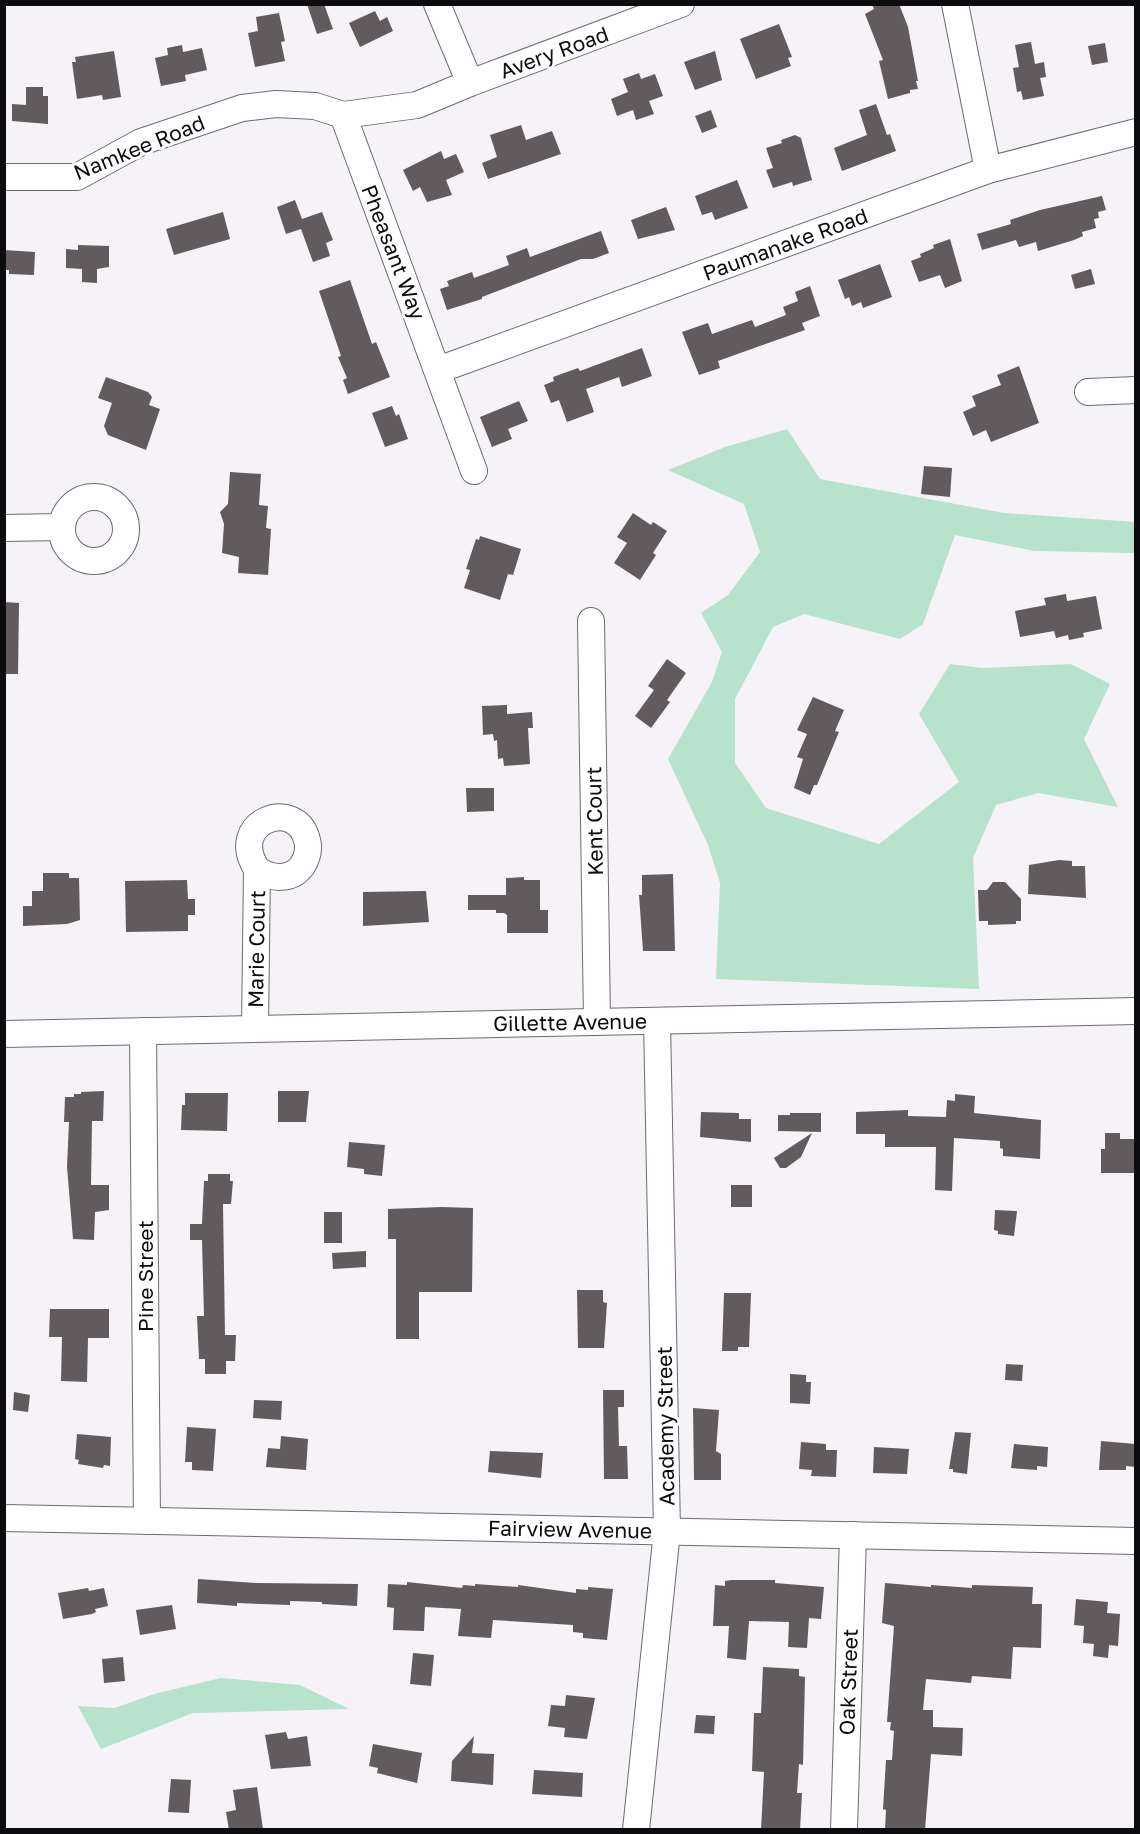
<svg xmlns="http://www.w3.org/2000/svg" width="1140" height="1834" viewBox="0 0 1140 1834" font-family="'Golos Text',sans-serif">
	<rect width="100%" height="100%" fill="#f5f2f8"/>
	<g fill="#b7e3cc">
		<path d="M787 429 820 479 1004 513 1135 522V553L1034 551 955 535 923 624 900 639 804 614 773 627 735 699V763L766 808 879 844 959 782 919 714 950 664 982 668 1071 664 1110 684 1084 739 1118 807 1038 793 996 805 973 858 979 989 716 979 720 883 708 845 668 759 712 682 722 652 701 613 728 595 760 552 744 504 668 470 725 447Z"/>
		<path d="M221 1678 300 1685 349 1709 193 1713 101 1749 78 1706 115 1708 154 1694Z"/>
	</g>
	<g fill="#615b5d">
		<path d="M307 4H324L333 29 317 34Z"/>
		<path d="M872 4H899L908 27 918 81H916L918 89 910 90V93L888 99 879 61 883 60 865 14 874 9Z"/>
		<path d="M375 11 380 21 387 17 393 31 360 47 349 23Z"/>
		<path d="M279 13 285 41 281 42 285 61 255 67 248 33 258 31 256 17Z"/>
		<path d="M779 24 792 57 788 58 791 66 756 79 740 39Z"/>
		<path d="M1031 42 1035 64 1044 62 1046 77 1040 78 1044 96 1023 100 1021 91 1017 92 1013 68 1019 67 1015 45Z"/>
		<path d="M1105 43 1108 62 1092 65 1088 46Z"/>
		<path d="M182 45 183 52 202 48 207 70 185 75 186 81 161 86 155 58 168 55 167 48Z"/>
		<path d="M114 51 121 97 103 100 102 95 77 99 72 62H76L75 57Z"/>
		<path d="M715 51 722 80 695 90 684 62Z"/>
		<path d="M639 73 641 79 655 74 663 96 649 101 654 114 636 120 633 110 617 116 611 99 628 92 623 79Z"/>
		<path d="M26 87H43V96H48V124L12 121V104L26 105Z"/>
		<path d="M876 104 887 135 890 134 896 151 842 171 834 148 867 135 859 110Z"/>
		<path d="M711 110 717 127 702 133 695 116Z"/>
		<path d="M521 125 526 140 552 131 561 154 488 179 482 163 497 157 490 135Z"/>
		<path d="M795 135 801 138 812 180 793 186 792 182 773 188 766 170 773 168 766 148 782 143 781 140Z"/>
		<path d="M441 151 444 159 456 154 464 172 446 180 452 195 427 202 420 187 413 191 403 170Z"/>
		<path d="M737 180 748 208 715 220 712 212 702 215 695 196Z"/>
		<path d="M1102 196 1106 210 1098 212 1099 218 1094 219 1096 228 1082 232 1083 236 1074 240 1038 251 1036 242 1019 247 1016 240 982 250 977 234 1011 224 1010 220 1040 210Z"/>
		<path d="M295 200 302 219 322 212 333 240 326 243 330 256 313 262 301 229 286 234 277 207Z"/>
		<path d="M666 207 675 230 638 239 631 220Z"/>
		<path d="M223 212 230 239 174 255 166 229Z"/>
		<path d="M601 231 609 253 593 259H581L482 297V299L447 310 440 289 449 286 447 281 472 272 474 278 509 265 506 256 527 248 530 257Z"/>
		<path d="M950 239 962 281 945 288 940 275 919 282 911 261 921 257 920 254 934 248 933 245Z"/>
		<path d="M78 245 109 246V267L97 269V283L82 282V269L66 268V249L78 250Z"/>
		<path d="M4 250 35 252 34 275 9 274V270H4Z"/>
		<path d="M880 264 892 297 863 308 861 302 852 306 849 297 845 299 838 280Z"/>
		<path d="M1091 269 1095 284 1075 289 1071 275Z"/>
		<path d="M350 280 372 344 376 342 390 377 348 394 343 380 347 378 338 357 341 356 319 291Z"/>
		<path d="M810 286 820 316 802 323 805 330 718 361 720 368 699 375 682 332 708 323 712 334 752 320 755 327 786 315 783 307 798 301 795 292Z"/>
		<path d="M642 348 652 376 622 387 619 377 586 389 594 412 567 422 559 400 551 403 544 385 554 381 553 377 578 368 580 371Z"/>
		<path d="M1019 366 1039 423 991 442 986 430 973 436 963 412 976 406 972 396 1001 385 997 375Z"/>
		<path d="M106 377 148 392 152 397 149 405 160 409 146 450 108 435 104 426 112 403 98 398Z"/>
		<path d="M519 401 528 421 508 429 512 439 492 447 480 417Z"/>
		<path d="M392 406 396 416 399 414 408 439 385 447 372 413Z"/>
		<path d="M924 466 952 468 950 497 921 494Z"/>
		<path d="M230 472 261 474 259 505 268 506 266 528 271 529 268 575 238 573 239 557 222 553 224 524 220 512 228 504Z"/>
		<path d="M633 513 651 525 653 522 667 531 653 553 656 555 640 580 614 563 627 543 617 537Z"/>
		<path d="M480 536 521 549 513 575 508 574 500 600 464 588 470 570 466 569 476 539 479 540Z"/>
		<path d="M1066 594 1067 601 1096 596 1102 629 1083 633 1084 637 1069 640 1068 635 1056 638 1054 631 1020 637 1015 611 1046 605 1044 598Z"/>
		<path d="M4 602 19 603 18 674H4Z"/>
		<path d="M667 659 686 673 667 700 670 702 651 728 635 716 654 690 648 686Z"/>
		<path d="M813 697 844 710 835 731 839 732 817 785H814L810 795 794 788 803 759 797 757 807 734 797 730Z"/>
		<path d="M507 705V714L532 712 533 728H528L530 764 504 766 503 758 498 759 497 740 494 741 493 734 483 735 482 706Z"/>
		<path d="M466 788H494V811L467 812Z"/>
		<path d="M1059 860 1072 861V866H1085L1086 898 1028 894 1029 865Z"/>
		<path d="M43 873H69V878H79L80 920 67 924 23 926V906H32V891H43Z"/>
		<path d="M673 874 675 951H643L639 895H642V875Z"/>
		<path d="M524 877V880H540V910H548V933H507V915L504 913H496V910H468V895H506V878Z"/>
		<path d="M187 880 188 899H195V915H188V931L126 932 125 881Z"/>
		<path d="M993 882H1005L1021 899V921H1016V924L988 925V921H979L978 890H987Z"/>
		<path d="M426 891 429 922 363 926V892Z"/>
		<path d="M104 1091 103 1121H92L91 1185H109V1210L95 1212 94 1240 73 1239 67 1167 69 1122H64L65 1097H74V1094H81V1092Z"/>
		<path d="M278 1091H309L306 1122H278Z"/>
		<path d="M185 1093H228L227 1131 181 1130 182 1105H185Z"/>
		<path d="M955 1094 975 1096 974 1113 1041 1120 1040 1159 1003 1156V1149L1000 1148V1141L954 1138 952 1191 935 1190 936 1147H885V1134H856V1112L908 1110V1116L946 1117 947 1100 955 1101Z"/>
		<path d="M701 1112 739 1113V1119H751V1142L700 1137Z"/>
		<path d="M790 1113H821V1132L778 1131V1115H790Z"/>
		<path d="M812 1133 801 1157 786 1168H780L774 1158Z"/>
		<path d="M1105 1133H1120V1139H1134L1136 1173H1101V1149H1105Z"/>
		<path d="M349 1142 385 1145 382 1176 364 1174V1169L347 1167Z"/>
		<path d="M208 1174H230V1181H233L231 1204H223L225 1335H236L235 1361H226V1374H205V1359H199L197 1316H204L202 1240H190V1224H202L204 1181H208Z"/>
		<rect x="731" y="1185" width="21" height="22"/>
		<path d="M442 1207 473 1208 472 1292H419V1339H396V1239H388V1209Z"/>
		<path d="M995 1210 1017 1211 1014 1236 998 1234V1231L994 1230Z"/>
		<rect x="324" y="1212" width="18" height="31"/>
		<path d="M366 1251V1267L333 1269 332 1253Z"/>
		<path d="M577 1290H603V1302L607 1303 604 1348H578Z"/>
		<path d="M724 1293H751L749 1347H738V1351H722Z"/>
		<path d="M50 1309H109V1338H88L87 1382 61 1381 62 1337H49Z"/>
		<path d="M1006 1364 1023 1365 1022 1381 1005 1380Z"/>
		<path d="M790 1374 806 1375V1382H811L810 1404 790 1403Z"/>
		<path d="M603 1390H624V1407H618L619 1446H627L628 1479H604Z"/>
		<path d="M14 1392 30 1395 28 1412 13 1410Z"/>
		<path d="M254 1400 282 1401 281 1420 253 1418Z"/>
		<path d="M693 1408 719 1410 716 1451 721 1454V1480H694Z"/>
		<path d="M187 1427 216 1429 213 1471 192 1470V1462H185Z"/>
		<path d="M955 1432 971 1433 967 1474 953 1472V1469H949Z"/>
		<path d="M77 1434 111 1437 110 1466 104 1465 103 1468 78 1464 79 1460 75 1459Z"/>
		<path d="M281 1436 308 1439 306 1470 266 1467 268 1448 280 1449Z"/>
		<path d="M1101 1441 1136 1444V1467L1126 1466V1470H1099Z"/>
		<path d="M801 1442 826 1444V1450H837L836 1477 811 1476 812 1470 799 1469Z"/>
		<path d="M1014 1444 1048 1447 1047 1467 1037 1466V1470L1011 1468Z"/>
		<path d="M874 1447 909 1449 907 1474 873 1473Z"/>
		<path d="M490 1451 543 1453 541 1478 488 1472Z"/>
		<path d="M198 1579 257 1583 358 1584 357 1606 322 1604V1602L290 1601V1605L237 1603V1606L197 1603Z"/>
		<path d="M731 1580H775V1583L824 1587 821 1619 809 1618 807 1648 788 1647 789 1622 749 1621 746 1660 727 1658 729 1626H713L715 1585 725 1586V1581Z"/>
		<path d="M407 1582 462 1588 463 1585 475 1586V1584L518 1587V1585L576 1593V1589L588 1590V1587L613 1589 607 1640 583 1638V1633L573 1632V1625L493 1620 491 1638 458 1636 461 1609 425 1607 424 1631 393 1630 394 1608 387 1607 388 1584 407 1585Z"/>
		<path d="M885 1583 931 1587V1585L972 1588V1585L1033 1587 1032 1604H1042L1041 1648 1013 1647 1011 1679 972 1676 971 1683 926 1679 923 1710H933V1727L963 1728 962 1756 931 1754 925 1830H885L886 1810 883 1809 886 1760H892L894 1731 890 1730 891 1722H887L894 1626 882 1623Z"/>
		<path d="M88 1588 89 1591 104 1588 108 1606 95 1609 96 1612 92 1614 63 1619 58 1593Z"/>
		<path d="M1076 1599 1108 1602 1107 1613 1120 1614 1118 1646 1109 1645 1108 1658 1093 1656 1094 1644 1083 1643 1084 1626 1074 1625Z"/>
		<path d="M172 1605 176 1629 140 1635 136 1610Z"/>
		<path d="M413 1653 434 1655 431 1686 410 1684Z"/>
		<path d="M123 1657 125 1681 104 1683 102 1659Z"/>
		<path d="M763 1667 799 1669V1676L805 1677 803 1765 799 1764 797 1793H802L800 1830H761L764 1772 752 1771 754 1713H761Z"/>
		<path d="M566 1695 595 1698 587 1739 564 1737 565 1728 548 1726 551 1705 565 1706Z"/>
		<path d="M696 1715 715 1716 714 1734 694 1733Z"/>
		<path d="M286 1732 288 1739 307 1736 311 1766 271 1769 265 1735Z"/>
		<path d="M474 1736 472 1753 494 1754 493 1785 451 1781 452 1761Z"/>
		<path d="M373 1744 422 1753 417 1783 377 1773 378 1768 369 1766Z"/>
		<path d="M534 1770 583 1773 582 1797 532 1794Z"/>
		<path d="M171 1779 191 1780 189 1813 168 1812Z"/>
		<path d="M257 1787 263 1829 229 1830 226 1812 236 1810 233 1790Z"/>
	</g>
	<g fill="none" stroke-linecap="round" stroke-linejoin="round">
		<defs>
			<g id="minor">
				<path d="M437 4 470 83"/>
				<path d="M955 4 988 170"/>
				<path d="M4 177H77L141 142 242 108 276 104 315 106 343 115"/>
				<path d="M438 370 988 170 1136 132"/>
				<path d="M1088 392 1136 390"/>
				<path d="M474 471 343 115 417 105 470 83 681 4"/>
				<circle cx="94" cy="529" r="32"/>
				<path d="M4 528 61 527"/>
				<path d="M591 621 597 1021"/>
				<path d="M255 1028 257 869C226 822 296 796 307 840 310 850 307 858 302 866 291 881 270 879 257 869"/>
				<path d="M143 1031 147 1521"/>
				<path d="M4 1034 1136 1011"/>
				<path d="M4 1518 1136 1541"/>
				<path d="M636 1830 667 1531 657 1021"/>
				<path d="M844 1830 853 1535"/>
			</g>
		</defs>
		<use href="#minor" stroke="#6d6b70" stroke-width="28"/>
		<use href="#minor" stroke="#fff" stroke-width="26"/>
	</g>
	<g text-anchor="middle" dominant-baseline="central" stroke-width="6" stroke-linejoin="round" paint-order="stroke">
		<g font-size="21" fill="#0c0b0d" stroke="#fff">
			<text transform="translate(554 52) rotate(-20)">Avery Road</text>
			<text transform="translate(139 147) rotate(-22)">Namkee Road</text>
			<text transform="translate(785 244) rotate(-20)">Paumanake Road</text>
			<text transform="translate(394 252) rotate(69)">Pheasant Way</text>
			<text transform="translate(594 821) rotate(-91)">Kent Court</text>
			<text transform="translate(256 949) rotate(-89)">Marie Court</text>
			<text transform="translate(570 1022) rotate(-1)">Gillette Avenue</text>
			<text transform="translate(145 1276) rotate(-90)">Pine Street</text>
			<text transform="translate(665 1426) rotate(-91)">Academy Street</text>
			<text transform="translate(570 1529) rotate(1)">Fairview Avenue</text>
			<text transform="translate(848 1682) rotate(-88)">Oak Street</text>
		</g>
	</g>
	<rect width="1140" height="1834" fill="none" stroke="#0c0b0d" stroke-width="12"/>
</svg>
